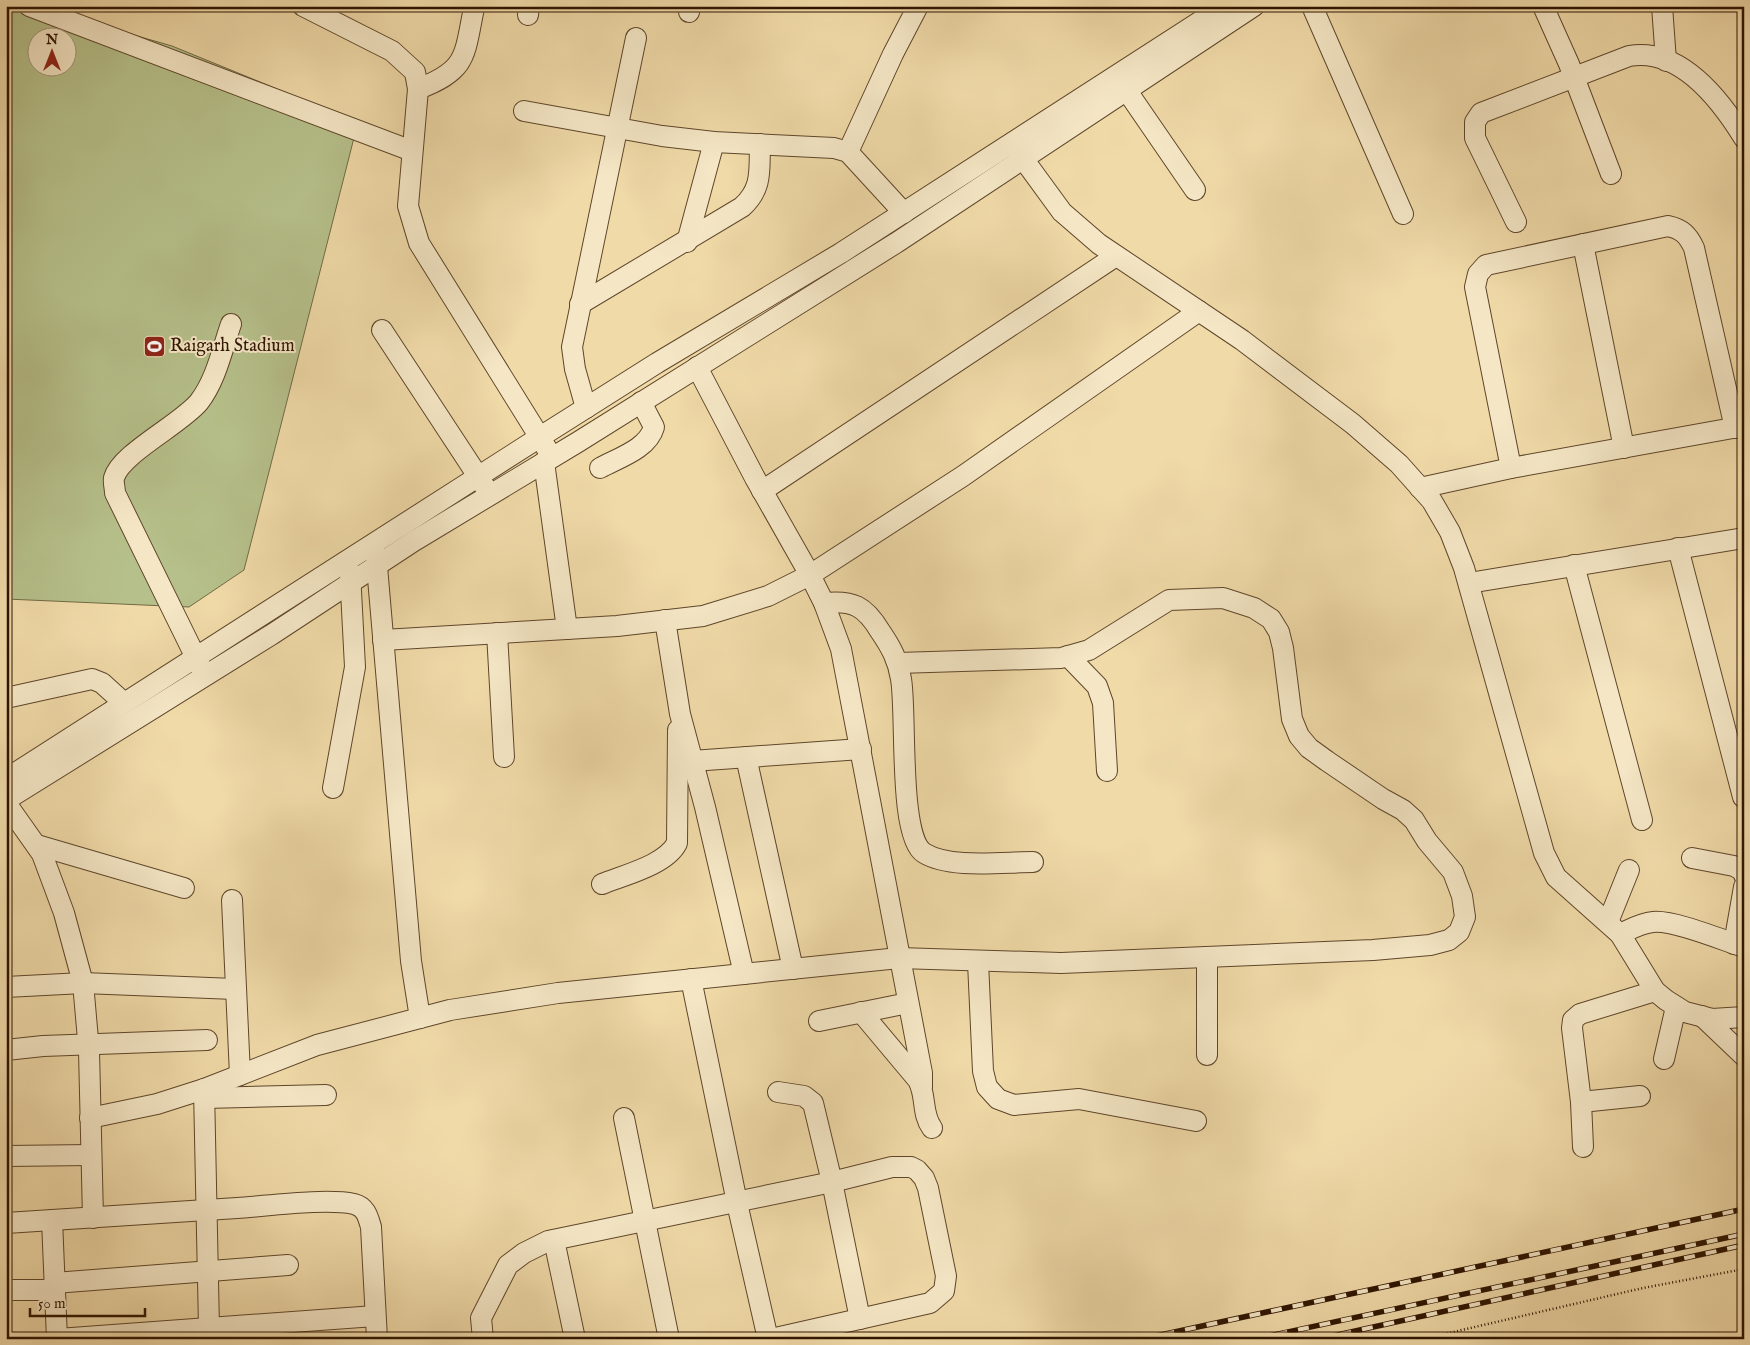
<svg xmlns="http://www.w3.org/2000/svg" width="1750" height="1345" viewBox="0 0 1750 1345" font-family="'IM FELL English',serif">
	<rect width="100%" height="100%" fill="#f0daa8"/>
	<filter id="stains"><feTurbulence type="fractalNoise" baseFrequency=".004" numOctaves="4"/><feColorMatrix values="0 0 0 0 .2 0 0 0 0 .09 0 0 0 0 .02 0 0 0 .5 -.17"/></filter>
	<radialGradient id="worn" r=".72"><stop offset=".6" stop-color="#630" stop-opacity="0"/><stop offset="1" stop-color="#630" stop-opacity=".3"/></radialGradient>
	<path fill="#b6c08a" stroke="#726a45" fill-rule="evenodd" d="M6 6H33L172 46 358 122 244 570 189 607 6 599ZM38 38H68V68H38Z"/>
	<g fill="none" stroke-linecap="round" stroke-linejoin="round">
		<defs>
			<g id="minor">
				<path d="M29 6 412 151"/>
				<path d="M303 6 392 51 415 72 418 89 408 206 419 243 547 449"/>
				<path d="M1312 6 1403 214"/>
				<path d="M1543 6 1569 64 1611 174"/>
				<path d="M1662 6 1666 61"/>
				<path d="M689 12 690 6"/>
				<path d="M528 15 529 6"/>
				<path d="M418 89C468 70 464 56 474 8"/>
				<path d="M1127 91 1195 190"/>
				<path d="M524 111 662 136 714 142 834 148 848 152 904 213"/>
				<path d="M1016 149 1062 212 1099 244 1242 340 1353 424 1399 464 1432 501 1450 532 1464 568 1544 853 1556 877 1620 934 1655 991 1666 1000 1685 1012 1712 1019 1744 1017"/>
				<path d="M848 152 893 54 918 6"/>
				<path d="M1516 222 1475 138V122L1481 113 1629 56C1680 47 1720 99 1744 138"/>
				<path d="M687 242 714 142"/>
				<path d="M1583 244 1624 448"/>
				<path d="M580 304 742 207C763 188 759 170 760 144"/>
				<path d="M382 330 485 487"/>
				<path d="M697 367 755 478 810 575 824 603 841 649 922 1073V1087"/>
				<path d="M586 408 575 369 572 347 636 38"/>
				<path d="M544 462 567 629"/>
				<path d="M600 468C618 458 648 449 654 427L641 402"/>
				<path d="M1511 468 1475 287 1478 274 1486 265 1668 226C1682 229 1688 235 1694 248L1735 428"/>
				<path d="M1420 488 1511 468 1744 426"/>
				<path d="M762 491 1116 256"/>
				<path d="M1678 548 1743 797"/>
				<path d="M376 555 411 961 420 1018"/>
				<path d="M1574 565 1642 820"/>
				<path d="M1469 583 1744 538"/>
				<path d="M824 603C853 600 865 606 880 631 891 647 898 660 901 679 907 712 898 837 924 853 950 869 1002 862 1033 862"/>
				<path d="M665 620 680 714 705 807 744 974"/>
				<path d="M497 633 504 757"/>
				<path d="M383 640 617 626 703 616 768 596 810 575 963 476 1199 311"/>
				<path d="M1068 656 1097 686 1103 703 1107 771"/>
				<path d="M201 668 115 493C115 488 113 482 114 478 120 454 181 424 199 402 216 380 222 350 231 324"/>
				<path d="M6 698 92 679 102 683 124 703"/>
				<path d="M746 757 793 969"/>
				<path d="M692 761 861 749"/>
				<path d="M6 779 540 437 657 363 841 253 1224 6"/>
				<path d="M333 788 355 667 350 572"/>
				<path d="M6 800 271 635 414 541 578 442 896 243 1254 6"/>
				<path d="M6 803 42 854 64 913 83 983 89 1051 93 1218"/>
				<path d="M37 845 184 888"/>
				<path d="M1692 858 1734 866 1743 871 1744 875"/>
				<path d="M602 884C624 875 666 865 677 843L678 730"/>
				<path d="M232 900 240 1075"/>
				<path d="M1608 922 1629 870"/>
				<path d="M1620 934C1631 929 1641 923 1653 922 1674 920 1722 940 1744 947"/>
				<path d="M1734 944 1744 887"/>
				<path d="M978 962 983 1071 987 1087 998 1099 1014 1105 1079 1099 1196 1121"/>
				<path d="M691 979 739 1212 768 1339"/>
				<path d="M6 987 83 983 235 989"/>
				<path d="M861 1012 918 1080C927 1096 921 1113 932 1128"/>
				<path d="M1702 1016 1744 1056"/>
				<path d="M819 1021 908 1003"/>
				<path d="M6 1050 43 1046 207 1040"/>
				<path d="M1207 1055V957"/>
				<path d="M1664 1059 1676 1007"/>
				<path d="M204 1089 209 1328"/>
				<path d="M778 1092 804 1096 813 1103 832 1182 860 1319"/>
				<path d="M204 1098 326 1095"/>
				<path d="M1581 1102 1640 1096"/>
				<path d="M90 1118 157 1104 204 1089 317 1045 450 1010 558 993 899 958 1061 963 1373 950 1430 945 1449 940 1459 932 1465 917 1462 896 1453 872 1427 841 1414 820 1403 810 1383 799 1327 761 1309 748 1299 736 1292 719 1283 648 1279 632 1271 619 1254 608 1223 598 1169 600 1089 650 1061 658 898 663"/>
				<path d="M624 1118 669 1339"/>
				<path d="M1583 1147 1581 1102 1572 1028 1573 1020 1580 1014 1655 991"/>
				<path d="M6 1156 91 1155"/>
				<path d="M52 1220 57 1339"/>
				<path d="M6 1223C83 1218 160 1213 237 1208 268 1206 326 1198 354 1204 366 1207 368 1217 371 1227L377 1339"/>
				<path d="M554 1240 575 1339"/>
				<path d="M54 1283 288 1265"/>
				<path d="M6 1290H55"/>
				<path d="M58 1339 375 1316"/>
				<path d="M483 1339 481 1318 508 1265 524 1253 548 1241 832 1182 892 1167H911L917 1170 924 1178 928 1188 946 1276 944 1291 930 1303 771 1339"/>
			</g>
		</defs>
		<use href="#minor" stroke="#5e462a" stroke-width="22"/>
		<path stroke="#2e1400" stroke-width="2.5" stroke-dasharray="1 2.5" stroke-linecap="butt" d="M1423 1339 1643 1288 1744 1269"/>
		<use href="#minor" stroke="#f5e7c6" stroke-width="20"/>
		<defs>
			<g id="rail">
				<path d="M1142 1339 1744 1209"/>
				<path d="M1255 1339 1744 1234"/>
				<path d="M1319 1339 1744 1245"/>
			</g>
		</defs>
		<use href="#rail" stroke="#2e1400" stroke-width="5.5"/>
		<use href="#rail" stroke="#f5e7c6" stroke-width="4" stroke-dasharray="11" stroke-linecap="butt"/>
	</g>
	<defs>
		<symbol id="stadium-square" viewBox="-11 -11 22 22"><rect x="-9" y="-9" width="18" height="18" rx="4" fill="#8f2418" stroke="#f5e7c6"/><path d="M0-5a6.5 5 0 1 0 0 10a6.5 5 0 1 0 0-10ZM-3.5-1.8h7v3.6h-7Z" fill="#fff"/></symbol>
	</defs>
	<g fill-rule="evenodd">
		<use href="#stadium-square" x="142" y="334" width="25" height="25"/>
	</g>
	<g text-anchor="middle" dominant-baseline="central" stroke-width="4" stroke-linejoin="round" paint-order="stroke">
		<g font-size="18" fill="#2e1400" stroke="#f5e7c6" text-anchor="start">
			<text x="170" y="346">Raigarh Stadium</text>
		</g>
	</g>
	<rect width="1750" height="1345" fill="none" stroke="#f0daa8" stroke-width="25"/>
	<rect x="8" y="8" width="1735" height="1330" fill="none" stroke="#2e1400" stroke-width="2.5"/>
	<rect x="12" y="12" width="1725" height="1320" fill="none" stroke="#2e1400"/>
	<g transform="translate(52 52)"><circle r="24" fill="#f5e7c6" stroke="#a59377"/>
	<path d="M0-4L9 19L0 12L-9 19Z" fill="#8f2418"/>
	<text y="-8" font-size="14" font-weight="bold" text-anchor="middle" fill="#2e1400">N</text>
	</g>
	<path d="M30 1308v8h115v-8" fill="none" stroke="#2e1400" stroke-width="2.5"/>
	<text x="38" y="1308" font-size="15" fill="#2e1400" stroke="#f5e7c6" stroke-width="4" paint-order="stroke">50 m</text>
	<rect width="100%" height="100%" filter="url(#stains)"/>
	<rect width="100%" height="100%" fill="url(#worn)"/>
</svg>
